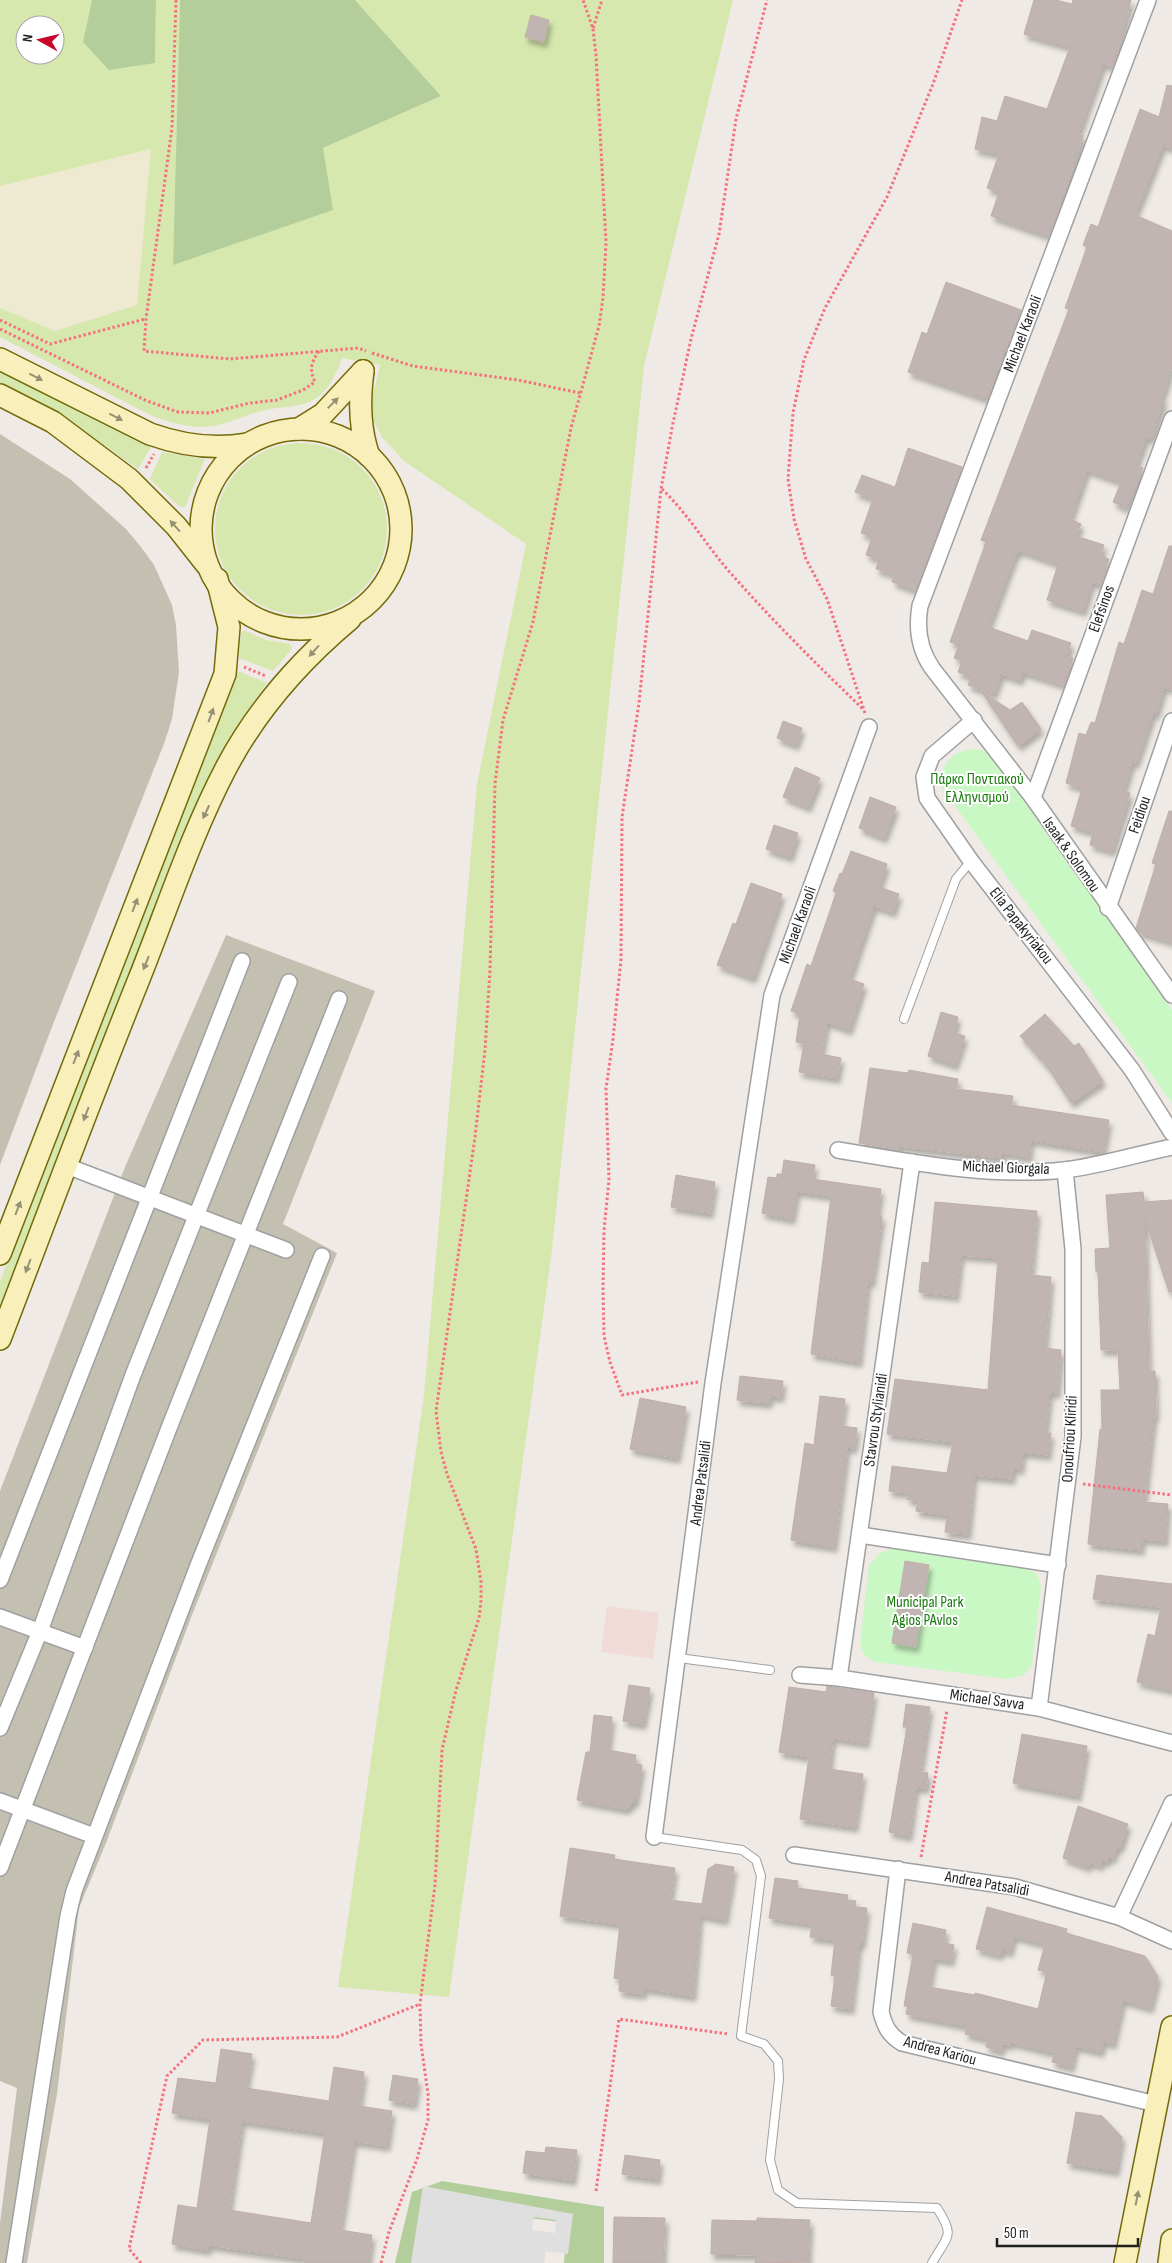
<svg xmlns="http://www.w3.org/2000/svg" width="1172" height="2263" viewBox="0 0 1172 2263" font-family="'Sofia Sans Condensed',sans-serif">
	<defs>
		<filter id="shadow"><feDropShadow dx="3" dy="5.5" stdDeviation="2.5" flood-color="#0004"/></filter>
	</defs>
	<rect width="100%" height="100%" fill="#efeae5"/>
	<path fill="#f1dbd9" d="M607 1606 659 1613 653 1659 601 1652Z"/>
	<g fill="#c4c0b1">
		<path d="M0 434 70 479 126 529 141 547 154 565 172 605 176 625 179 672 172 719 165 741 50 1032 0 1165Z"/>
		<path d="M226 935 375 991 283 1224 337 1253 192 1615 106 1843 79 1908 57 2094 27 2263H0V2223L17 2088 0 2081V1491L125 1167Z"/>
	</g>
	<path fill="#eeead1" d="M151 149 137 305 55 331 0 308V186Z"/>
	<g fill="#d6e8ad" fill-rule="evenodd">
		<path d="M0 0H92L83 42 155 63 156 0H180L173 265 323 148 441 96 355 0H733L644 366 552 1250 449 1997 338 1987 424 1395 477 784 526 544 404 461 383 438 374 422 371 404 380 365 342 358C337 373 329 390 315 399 300 408 282 406 266 410 248 413 230 424 211 426 190 429 167 422 148 414L0 337V308L55 331 137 305 151 149 0 186ZM25 25H55V55H25Z"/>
		<path d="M0 372 151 447 138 469 65 417 0 383Z"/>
		<circle cx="301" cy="529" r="86"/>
		<path d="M162 452 205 459 185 507 179 506 150 479Z"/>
		<path d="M244 630 266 640 290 644 292 649 273 671 239 658 241 633Z"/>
		<path d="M238 671 267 683 233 732 201 794 0 1313V1281Z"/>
	</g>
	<g fill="#b4ce9b">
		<path d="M92 0H156L155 63 109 70 83 42Z"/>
		<path d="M180 0H355L441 96 323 148 333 210 173 265Z"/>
		<path d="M442 2181 604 2207V2263H564L567 2223 443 2206 416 2263H395L412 2192Z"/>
	</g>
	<g fill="#caf8c4">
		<path d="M970 749 981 750 990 754 1172 1010V1103L942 788C941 766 947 754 970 749Z"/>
		<path d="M894 1548 1025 1567 1037 1574 1041 1587 1032 1665 1024 1675 1007 1679 874 1662 863 1654 860 1642 869 1565 880 1553Z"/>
	</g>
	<path fill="#dfdfdf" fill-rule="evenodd" d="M423 2186 573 2214 568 2254 546 2251 544 2263H411ZM534 2217 556 2220 555 2233 532 2230Z"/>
	<g fill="#c0b5b2" stroke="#c1aea8" fill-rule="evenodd" filter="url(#shadow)">
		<path d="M1034 0H1056L1072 4 1073 0H1131L1113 67 1103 64 1078 134 1083 136 1049 236 991 216 999 192 987 188 999 154 975 149 982 117 997 121 1005 96 1047 109 1070 47 1024 34Z"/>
		<path d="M531 15 549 20 544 42 525 37Z"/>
		<path d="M1167 85 1172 86V149L1163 145 1135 215 1172 231V367L1161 399 1164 400 1151 439 1146 437 1136 465 1143 468 1126 508 1113 502 1121 482 1087 470 1070 519 1081 524 1076 536 1104 545 1100 556 1109 559 1101 585 1092 582 1083 611 1047 600 1058 564 1019 550 1018 554 1016 553 988 627 1028 641 1032 630 1071 643 1067 656 1073 658 1064 685 1023 672 1020 680 1001 674 994 694 968 685 971 677 958 672 962 661 954 658 959 645 950 642 986 542 981 540 1069 309 1065 308 1087 247 1083 245 1091 224 1098 227 1140 109 1159 117Z"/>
		<path d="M946 282 1021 310 1006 351 1004 350 987 399 908 372 922 332 927 334Z"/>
		<path d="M908 448 962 467 916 590 892 582 895 575 876 569 879 559 866 555 872 537 861 533 873 499 855 492 862 475 895 487Z"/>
		<path d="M1169 546H1172V689L1164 687 1156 714 1153 713 1136 763 1132 762 1123 792 1130 793 1112 851 1090 845 1093 832 1071 826 1082 788 1066 783 1079 733 1086 735 1091 722 1095 723 1119 642 1124 644 1142 590 1153 594Z"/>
		<path d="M981 691 1010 710 1022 702 1041 729 1018 746Z"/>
		<path d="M783 721 802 728 796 745 777 738Z"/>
		<path d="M795 767 820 778 808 807 783 797Z"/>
		<path d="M870 797 896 807 884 838 859 828Z"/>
		<path d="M1169 811H1172V942L1139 932 1136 928 1156 864 1152 863Z"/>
		<path d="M774 825 798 833 790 857 766 849Z"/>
		<path d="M851 851 887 864 879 887 899 894 893 912 874 906 849 979 864 984 849 1030 827 1022 821 1054 841 1058 837 1078 799 1072 804 1043 796 1042 800 1014 791 1011 807 964 811 966 836 893 833 891 840 873 842 874Z"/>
		<path d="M751 883 782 894 753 978 717 965 733 923 736 924Z"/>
		<path d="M941 1012 958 1017 954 1033 965 1036 955 1065 928 1056Z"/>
		<path d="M1045 1014 1074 1046 1079 1043 1103 1081 1071 1103 1049 1069 1020 1036Z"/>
		<path d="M870 1068 908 1073 909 1070 958 1079 956 1089 1013 1096 1011 1105 1109 1120 1103 1152 1031 1140 1029 1157 1002 1153 1001 1158 899 1146 898 1149 859 1143Z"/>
		<path d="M784 1160 815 1165 812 1179 881 1189 877 1215 882 1216 872 1282 868 1281 859 1362 811 1354 831 1196 797 1191 792 1219 762 1213 768 1177 777 1178V1174H782Z"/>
		<path d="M676 1175 715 1182 710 1213 671 1207Z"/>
		<path d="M1143 1192 1144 1202 1172 1200V1292H1169L1145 1219 1149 1371H1155L1156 1416H1154L1144 1502 1168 1504 1165 1541 1142 1539 1141 1550 1088 1544 1100 1429 1102 1430 1101 1390H1120L1118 1350H1101L1098 1272H1096L1095 1249 1110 1248 1106 1195Z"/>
		<path d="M935 1202 1037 1211 1031 1275 1051 1277 1045 1348 1061 1350 1057 1393 1050 1392 1045 1433H1051L1048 1455 1023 1452 1021 1469 1013 1468 1012 1479 974 1475 968 1534 945 1532 947 1515 916 1511 918 1501 907 1499 908 1493 889 1491 892 1466 947 1473 953 1442 887 1434 895 1379 988 1390 998 1258 961 1255 956 1296 919 1292 922 1262 929 1263Z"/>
		<path d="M740 1376 783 1381 781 1397 770 1396 769 1403 737 1400Z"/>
		<path d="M820 1396 845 1399 841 1426 857 1428 854 1448 847 1447 834 1547 791 1540 805 1443 814 1445Z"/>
		<path d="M640 1398 686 1407 677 1458 630 1449Z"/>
		<path d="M905 1561 929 1565 916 1647 892 1643Z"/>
		<path d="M1097 1575 1172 1584V1690L1137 1682 1148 1634 1155 1636 1161 1607 1093 1599Z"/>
		<path d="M629 1685 650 1688 643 1724 623 1721Z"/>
		<path d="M827 1686 874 1693 866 1743 833 1738 829 1769 863 1774 855 1827 800 1819 809 1757 779 1752 789 1687 826 1692Z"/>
		<path d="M906 1704 930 1707 920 1772 928 1773 926 1788 916 1787 909 1836 889 1832 907 1727H903Z"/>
		<path d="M594 1715 612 1717 608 1750 636 1755 635 1764 642 1765 636 1800 626 1809 577 1800 586 1752H590Z"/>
		<path d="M1022 1734 1087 1746 1078 1796 1013 1783Z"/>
		<path d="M1078 1806 1128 1824 1120 1848 1117 1847 1113 1858 1109 1857 1107 1862 1102 1860 1100 1866 1090 1862 1088 1867 1063 1858Z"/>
		<path d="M570 1848 615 1855 614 1859 675 1868 670 1900 702 1904 708 1869 716 1864 734 1867 725 1920 700 1915 693 1996 644 1988 643 1994 619 1991 620 1979 614 1978 620 1924 560 1916Z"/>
		<path d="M775 1878 798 1881 797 1888 848 1895 847 1900 856 1901 855 1907 867 1908 862 1944 859 1943 851 2009 831 2006 835 1976 831 1975 835 1940 810 1937 812 1924 769 1918Z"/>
		<path d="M987 1907 1067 1929 1066 1933 1145 1956 1158 1977 1150 2008 1123 2000 1113 2044 1103 2041 1101 2052 1076 2046 1071 2067 1052 2062 1055 2053 1011 2042 1010 2045 1003 2043 1001 2051 986 2047 988 2039 965 2034 967 2026 906 2014 908 2006H904L913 1954 907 1953 913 1923 946 1930 944 1943 954 1945 951 1961 934 1958 929 1987 975 1995V1993L1038 2009 1047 1972 1038 1970 1045 1944 1014 1936 1010 1952 1002 1949 1000 1955 976 1949Z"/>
		<path d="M221 2049 252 2054 246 2088 329 2101 334 2067 364 2072 359 2106 392 2111 387 2146 354 2141 340 2230 372 2235 368 2263H304L305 2259 209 2245 208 2250 172 2244 178 2205 197 2208 210 2119 172 2113 178 2078 216 2083ZM242 2121 325 2133 311 2223 229 2210Z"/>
		<path d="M393 2075 418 2079 414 2104 389 2100Z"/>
		<path d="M1076 2112 1102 2116 1122 2137 1116 2171 1067 2163Z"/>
		<path d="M546 2147 577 2150 573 2180 523 2173 526 2151 545 2153Z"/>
		<path d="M625 2155 660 2160 658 2179 622 2174Z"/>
		<path d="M614 2217 665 2218 663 2263H613Z"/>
		<path d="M757 2218 810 2220 808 2262 755 2263 756 2255 711 2254 712 2220 757 2221Z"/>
	</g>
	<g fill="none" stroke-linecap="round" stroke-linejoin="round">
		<defs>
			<g id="lane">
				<path d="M904 1019 956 879 971 861"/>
				<path d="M679 1658 770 1670"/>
				<path d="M654 1837 742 1850 756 1860 761 1876 741 2036 764 2044 778 2061 779 2079 770 2160 778 2190 797 2203 937 2208C956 2237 947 2236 932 2263"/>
			</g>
			<g id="street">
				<path d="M1148 0 920 606C916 629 919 649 932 668L1033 798 1172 995"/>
				<path d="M974 720 932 756 924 777 927 798 971 861 1132 1070 1172 1133"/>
				<path d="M1033 798 1172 419"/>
				<path d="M1108 908 1172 721"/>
				<path d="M838 1150C910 1162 991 1178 1064 1170 1100 1166 1137 1154 1172 1147"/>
				<path d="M67 1166 286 1250"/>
				<path d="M860 1535 1058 1565"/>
				<path d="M0 1580 242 961"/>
				<path d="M0 1617 85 1648"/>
				<path d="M800 1675 839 1678 1039 1708 1172 1743"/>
				<path d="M839 1678 912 1162"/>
				<path d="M1039 1708 1073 1437V1249L1065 1170"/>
				<path d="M0 1728 40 1631 133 1375 289 982"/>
				<path d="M0 1801 94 1836"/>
				<path d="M654 1837 713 1383 772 995 869 727"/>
				<path d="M794 1855 1015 1887 1119 1917 1172 1941"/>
				<path d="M0 1868 169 1428 339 999"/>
				<path d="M898 1869 881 2012C885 2027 889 2035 902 2043L1156 2104"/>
				<path d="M1119 1917 1172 1803"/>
				<path d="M14 2263 68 1916 74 1891 199 1563 322 1256"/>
			</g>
			<g id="secondary">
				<path d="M0 359 150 434C181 445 214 450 247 444"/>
				<path d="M363 371C359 400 359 428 369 456"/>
				<path d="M0 395 53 422 129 479 176 526 206 564"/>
				<circle cx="301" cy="529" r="100"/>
				<path d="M299 429 323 414 363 371"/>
				<path d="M0 1254 225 674 229 627 217 579"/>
				<path d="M0 1339C46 1219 91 1098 139 979 167 909 191 835 226 768 256 711 301 660 350 619"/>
				<path d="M1125 2263 1172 2027"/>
				<path d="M1169 2263 1172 2240"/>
			</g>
		</defs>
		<use href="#lane" stroke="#a0a0a0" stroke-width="10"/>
		<use href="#street" stroke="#a0a0a0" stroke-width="18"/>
		<use href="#secondary" stroke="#746a08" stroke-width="24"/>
		<g stroke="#f6707d" stroke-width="3" stroke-dasharray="2.5 2.5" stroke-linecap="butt">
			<path d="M176 0 172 128 146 319 144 351 230 359 358 348 366 351"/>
			<path d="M593 28 602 0"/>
			<path d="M0 320 50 344 145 319"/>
			<path d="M0 329 147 401 178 412 209 413 250 403 277 400 303 390 315 382C309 369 311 363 319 351"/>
			<path d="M372 353 413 366 518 380 580 393"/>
			<path d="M146 468 154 454"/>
			<path d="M662 489C687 513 705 543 727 569 770 618 816 664 863 709"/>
			<path d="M244 667 266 676"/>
			<path d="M865 713 827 599 806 559 794 519 788 479 793 413 804 360 825 308 887 197 933 84 962 0"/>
			<path d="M698 1382 622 1395 610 1362 604 1336 603 1288 604 1230 609 1180 606 1089 613 1039 621 959 622 817 639 703 661 489 672 428 691 339 719 234 736 119 767 0"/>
			<path d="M1083 1484 1172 1495"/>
			<path d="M921 1857 947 1710"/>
			<path d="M596 2191 619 2019 728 2034"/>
			<path d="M141 2263 129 2249 167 2076 203 2040 337 2037 420 2004"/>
			<path d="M381 2263 389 2232 417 2159 428 2120V2094L421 2044 420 2004 435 1885 442 1750 456 1690 479 1618 481 1601V1582L476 1549 447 1474 441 1452 436 1411 475 1137 485 1050 490 970 495 784 503 720 533 622 571 428 599 326 603 298 606 243 596 55 593 29 583 0"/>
		</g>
		<use href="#lane" stroke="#fff" stroke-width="8"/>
		<use href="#street" stroke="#fff" stroke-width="15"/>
		<use href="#secondary" stroke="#f8efbb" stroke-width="21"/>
	</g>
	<defs><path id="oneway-solid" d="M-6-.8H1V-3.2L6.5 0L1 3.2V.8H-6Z" transform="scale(1.25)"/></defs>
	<g fill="#969175">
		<use href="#oneway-solid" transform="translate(36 377) rotate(27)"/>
		<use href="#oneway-solid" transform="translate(333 403) rotate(-45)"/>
		<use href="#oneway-solid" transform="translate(116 417) rotate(27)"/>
		<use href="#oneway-solid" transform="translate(175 526) rotate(-132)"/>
		<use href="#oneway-solid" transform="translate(314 651) rotate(132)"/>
		<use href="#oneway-solid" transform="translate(211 715) rotate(-70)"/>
		<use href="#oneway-solid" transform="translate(206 812) rotate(115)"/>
		<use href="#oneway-solid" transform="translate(135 905) rotate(-69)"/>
		<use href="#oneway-solid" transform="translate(146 963) rotate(112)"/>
		<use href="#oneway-solid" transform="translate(76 1057) rotate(-69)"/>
		<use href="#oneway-solid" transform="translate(86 1114) rotate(111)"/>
		<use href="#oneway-solid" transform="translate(18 1208) rotate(-69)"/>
		<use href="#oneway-solid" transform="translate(28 1266) rotate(111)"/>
		<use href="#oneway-solid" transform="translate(1137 2198) rotate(-79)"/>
	</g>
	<g text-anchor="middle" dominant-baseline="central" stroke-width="4" stroke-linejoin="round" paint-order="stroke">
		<g font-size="16" fill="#1f1f1f" stroke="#fff">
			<text transform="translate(1023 334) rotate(-69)">Michael Karaoli</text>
			<text transform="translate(1102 609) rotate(-70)">Elefsinos</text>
			<text transform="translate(1140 815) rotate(-71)">Feidiou</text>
			<text transform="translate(1071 855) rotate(55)">Isaak &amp; Solomou</text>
			<text transform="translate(798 925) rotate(-70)">Michael Karaoli</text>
			<text transform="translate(1021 926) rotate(52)">Elia Papakyriakou</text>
			<text transform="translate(1006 1168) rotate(2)">Michael Giorgala</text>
			<text transform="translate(876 1420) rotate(-82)">Stavrou Stylianidi</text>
			<text transform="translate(1070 1439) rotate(-87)">Onoufriou Kliridi</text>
			<text transform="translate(701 1483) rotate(-83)">Andrea Patsalidi</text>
			<text transform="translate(987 1700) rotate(8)">Michael Savva</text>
			<text transform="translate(987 1884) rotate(10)">Andrea Patsalidi</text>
			<text transform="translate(940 2051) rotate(15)">Andrea Kariou</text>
		</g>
		<g font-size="16" fill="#1b7b0f" stroke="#fff">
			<text x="977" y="779">Πάρκο Ποντιακού<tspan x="977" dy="18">Ελληνισμού</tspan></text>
			<text x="925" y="1602">Municipal Park<tspan x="925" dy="18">Agios PAvlos</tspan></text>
		</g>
	</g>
	<g transform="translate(40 40) rotate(278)"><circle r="24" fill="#ffffff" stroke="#a5a5a5"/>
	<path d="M0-4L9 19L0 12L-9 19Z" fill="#c8062c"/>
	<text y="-8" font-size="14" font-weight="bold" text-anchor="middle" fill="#1f1f1f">N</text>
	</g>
	<path d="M997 2238v8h141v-8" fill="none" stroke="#1f1f1f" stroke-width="2.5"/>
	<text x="1004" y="2238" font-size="15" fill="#1f1f1f" stroke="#ffffff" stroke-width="4" paint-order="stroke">50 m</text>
</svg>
